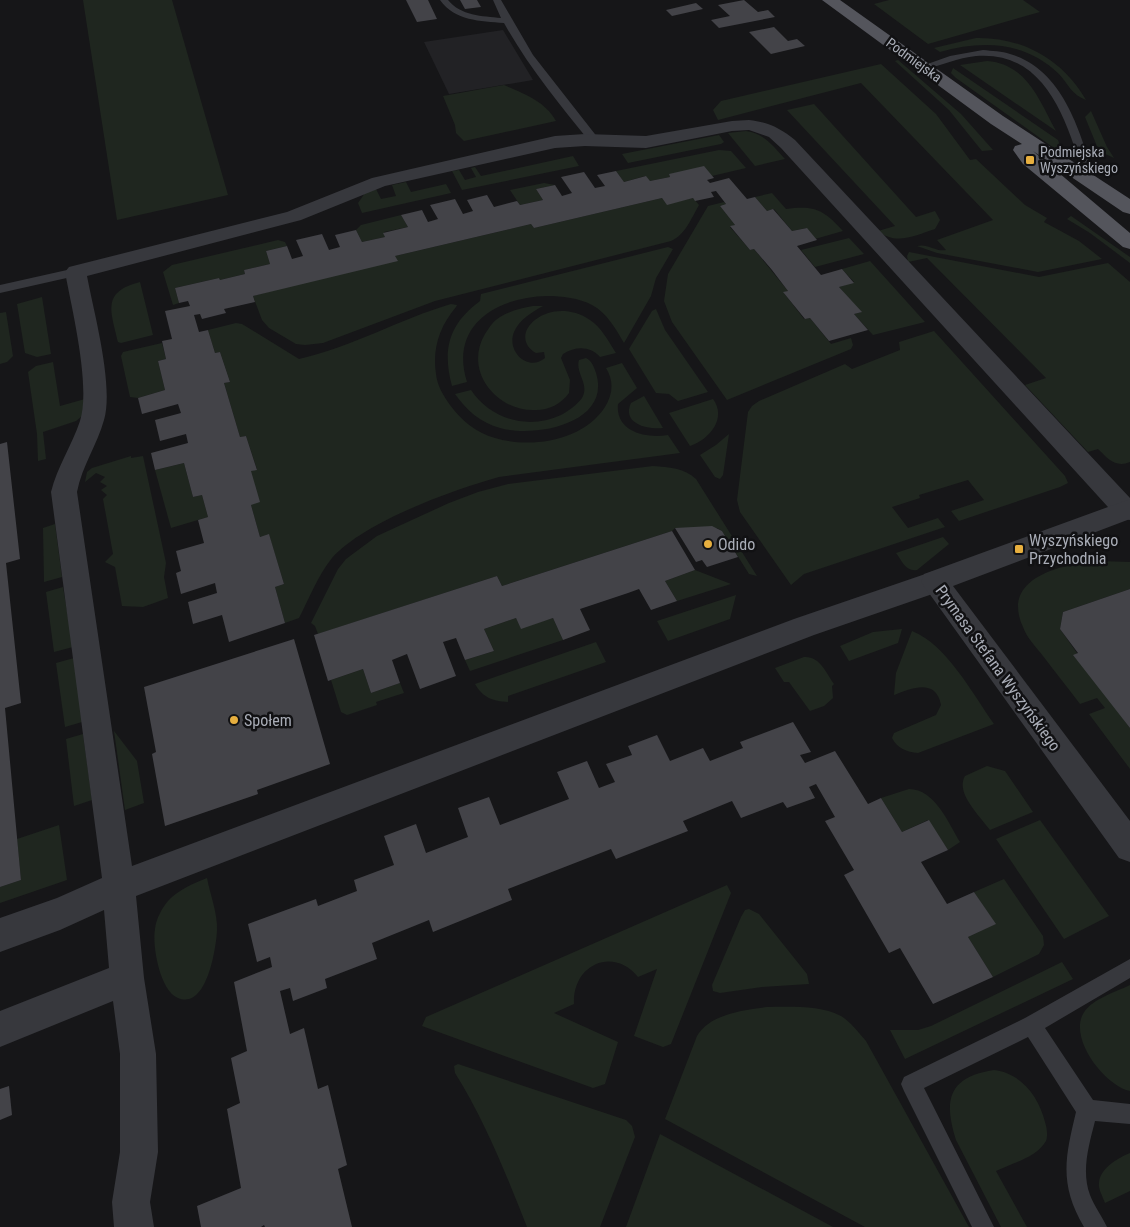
<svg xmlns="http://www.w3.org/2000/svg" width="1130" height="1227" viewBox="0 0 1130 1227" font-family="'Roboto Condensed',sans-serif">
	<rect width="100%" height="100%" fill="#161618"/>
	<path fill="#222225" d="M503 30 533 80 449 94 424 42Z"/>
	<g fill="#1f261f">
		<path d="M83 0H172L228 195 117 220Z"/>
		<path d="M889 0H1023L1040 12 928 44 874 4Z"/>
		<path d="M976 38C1023 37 1063 60 1086 100 1072 95 1068 84 1059 74 1025 41 982 40 940 52L934 48Z"/>
		<path d="M898 60 961 114 993 150 982 151 949 110 895 61Z"/>
		<path d="M987 61C1027 64 1039 100 1056 131L960 65Z"/>
		<path d="M881 64 936 114 970 160 976 159 1025 205 1047 218 1044 222 1079 241 1102 259 1038 272 937 253 917 246C927 243 936 252 946 250L937 240 993 220 861 83 718 120 713 110 721 101Z"/>
		<path d="M953 68 1058 140 1061 148H1054L956 78 951 73Z"/>
		<path d="M504 85C524 94 545 101 556 121L464 141 456 133 455 125 443 96Z"/>
		<path d="M814 104 916 217 935 211 940 220 935 229C916 235 896 246 878 231L895 226 787 110Z"/>
		<path d="M1091 111 1107 147 1114 158 1099 151 1085 117Z"/>
		<path d="M746 131C764 133 774 147 785 159L755 166 728 133Z"/>
		<path d="M719 135 724 142 721 144 628 163 622 154Z"/>
		<path d="M719 150 731 151 746 168 712 176 669 174 670 177 650 181 645 176 624 182 616 171Z"/>
		<path d="M573 156 579 166 462 190 452 171 459 170 465 180 476 177 471 168 475 167 481 176Z"/>
		<path d="M406 182 411 192 446 184 451 193 362 213 358 203 365 193 376 189 381 199 396 196 392 185Z"/>
		<path d="M544 183 555 185 536 189 543 200 520 205 510 190Z"/>
		<path d="M772 193 786 209C815 205 824 210 843 231L815 239 806 228 792 231 774 209 767 211 755 197Z"/>
		<path d="M662 198 667 204 693 198 699 205C691 219 685 235 671 241L435 301 323 343 305 345 296 344 269 328 262 320 253 296 395 256 531 224 534 228Z"/>
		<path d="M724 202 726 204 720 206 735 225 730 227 750 250 754 249 788 291 784 293 804 319 810 318 831 344 851 338 853 345 851 349 727 400 672 322 664 301 668 274 708 206Z"/>
		<path d="M401 215 408 227 384 232 385 237 362 242 356 230 361 225Z"/>
		<path d="M1071 216 1130 257V263L1090 233 1067 219Z"/>
		<path d="M849 238 864 254 815 267 801 250Z"/>
		<path d="M278 240 285 242 287 246 266 251 270 264 244 270 245 274 220 280 219 278 175 288 179 303 173 305 163 272 172 265Z"/>
		<path d="M668 247 673 249 656 278 651 296 624 343C615 328 607 313 592 305 579 298 562 296 547 296 497 297 449 325 467 382L452 386C442 349 449 324 480 301L481 294Z"/>
		<path d="M909 252 1039 277 1108 263 1130 282V462C1116 468 1108 459 1098 449L1088 452 1025 385 1046 378 927 258 908 262 907 256Z"/>
		<path d="M870 261 925 322 873 335 854 314 861 312 839 287 854 282 842 269Z"/>
		<path d="M140 282 153 335 121 343 118 342C111 311 101 292 140 282Z"/>
		<path d="M42 297 51 354 37 357 25 353 17 304Z"/>
		<path d="M451 304 457 305 456 307C440 326 432 348 436 374 437 385 443 395 450 405 461 420 476 433 495 438 531 449 583 441 605 407 613 394 614 381 606 368L622 363 637 388 618 404C615 432 647 439 668 435L680 453 499 477C452 490 364 522 332 558 318 575 309 599 299 618L285 623 275 587 284 584 269 535 260 537 251 505V471L257 469 246 436 240 437 224 383 230 382 220 352 215 353 208 330 236 323 242 324 299 359C352 347 400 319 451 304Z"/>
		<path d="M533 306H543C532 312 519 320 514 332 506 352 529 372 545 358L544 352 536 353C504 334 550 293 590 320 601 327 609 342 616 353L600 357C590 346 576 346 563 354L561 358 570 380 569 393C561 404 549 410 536 410 497 412 463 371 485 334 489 328 493 321 500 317 510 311 521 308 533 306Z"/>
		<path d="M656 309 665 330 708 392 678 401 669 394 656 393 629 349 652 311Z"/>
		<path d="M6 312 13 356 7 362 0 364V313Z"/>
		<path d="M934 331 1065 476 1068 483 1060 487 959 521 951 511 984 500 968 480 919 495 920 498 892 507 908 528 938 518 945 527 804 574 791 585 740 512 737 500 748 412 752 406 759 401 845 364 852 369 900 350 899 342Z"/>
		<path d="M162 343 166 359 158 361 165 390 138 398 130 397 121 356 123 352Z"/>
		<path d="M586 358C592 361 594 367 596 373 612 424 534 438 500 428 481 423 466 410 455 394L471 390C491 420 529 430 561 415 568 411 577 405 582 398 590 384 575 373 579 360Z"/>
		<path d="M53 362 60 406 85 399 82 416 76 421 43 432 46 459 38 461 37 434 28 372 36 366Z"/>
		<path d="M644 396 663 428C649 430 621 424 631 403Z"/>
		<path d="M713 399C727 418 710 439 690 446L669 413Z"/>
		<path d="M729 434 723 475 720 479 715 477 700 455 716 445Z"/>
		<path d="M131 456V458L143 456 166 563 164 577 168 598 143 607 122 606 115 567 105 562 113 554 103 499 107 495 101 490 107 486 100 482 105 477 96 473 85 482 87 472 92 468Z"/>
		<path d="M184 463 193 497 202 495 208 517 171 528 155 470Z"/>
		<path d="M653 466C669 467 684 468 696 479L757 576 749 574 722 531 717 528H675L672 531 502 586 497 576 318 634 315 626 311 623 338 569 346 559 377 536 449 503 478 492 508 484Z"/>
		<path d="M55 524 62 577 44 582 43 528Z"/>
		<path d="M943 537 949 544 917 570C906 572 902 561 896 553Z"/>
		<path d="M1099 561 1130 562V589L1063 612 1060 629 1130 728V769L1089 714 1105 708 1097 698 1080 704C1068 688 1055 672 1043 656 1036 647 1027 638 1023 627 1000 577 1063 564 1099 561Z"/>
		<path d="M695 570 731 584 677 601 665 581Z"/>
		<path d="M63 587 73 647 54 652 46 592Z"/>
		<path d="M736 595 730 619 668 641 657 621Z"/>
		<path d="M516 618 521 628 553 618 563 640 470 671 465 660 494 651 484 629Z"/>
		<path d="M902 629 898 643 849 661 840 646 873 632Z"/>
		<path d="M912 631C947 645 972 693 994 724L918 753C907 752 897 748 892 738L894 733 936 715 941 705C936 678 912 688 894 695L896 673Z"/>
		<path d="M596 642 606 662 508 696V702C493 701 483 698 475 684Z"/>
		<path d="M804 657C820 656 826 673 834 684L832 686 833 698 824 706 810 711 789 682H784L775 668Z"/>
		<path d="M74 658 82 722 65 727 56 663Z"/>
		<path d="M363 669 371 693 400 683 404 693 376 702 377 705 347 715 341 712 331 680Z"/>
		<path d="M114 731 137 761 144 803 125 810Z"/>
		<path d="M83 734 92 800 74 806 66 739Z"/>
		<path d="M987 766 1005 771 1033 812 990 830C980 816 955 793 965 776Z"/>
		<path d="M909 789C935 789 949 824 960 842L948 850 928 820 902 832 881 798Z"/>
		<path d="M1040 820 1109 916 1064 939 996 839Z"/>
		<path d="M59 825 67 880 0 903V887L21 880 17 839Z"/>
		<path d="M207 878C210 894 218 914 217 931 216 948 207 1010 178 998 160 991 152 946 155 929 156 919 162 908 168 901 178 890 194 883 207 878Z"/>
		<path d="M1004 879 1043 936 1044 945 1039 954 993 977 968 937 995 924 974 892Z"/>
		<path d="M727 885 731 893 671 1044 663 1047 634 1036 657 969 638 977C613 946 572 965 574 1004L554 1013 618 1042 605 1084 593 1088 422 1026 426 1017Z"/>
		<path d="M749 909 759 914 807 974 809 984 762 987 720 993 713 991 712 985 741 917 745 910Z"/>
		<path d="M1062 962 1073 979 905 1059 890 1030H918L931 1026Z"/>
		<path d="M1130 985V1091C1106 1086 1071 1042 1082 1016 1090 999 1114 993 1130 985Z"/>
		<path d="M767 1007C790 1007 820 1005 841 1016 851 1022 858 1032 866 1041L969 1227H865L665 1119 697 1036C710 1014 743 1010 767 1007Z"/>
		<path d="M458 1064 626 1120 632 1126 635 1137 600 1227H527C506 1174 485 1121 455 1073L454 1066Z"/>
		<path d="M994 1070C1021 1073 1039 1097 1045 1122 1047 1128 1048 1136 1046 1141 1036 1158 1012 1163 996 1171L1027 1227H1001L956 1140C943 1099 949 1077 994 1070Z"/>
		<path d="M660 1134 833 1227H626Z"/>
		<path d="M1130 1153V1191L1105 1203C1103 1197 1098 1189 1099 1183 1100 1168 1118 1158 1130 1153Z"/>
	</g>
	<g fill="#434348">
		<path d="M406 0H428L437 19 417 22Z"/>
		<path d="M460 0H477L481 7 465 9Z"/>
		<path d="M744 0 758 12 768 10 775 17 719 28 711 20 730 16 718 5Z"/>
		<path d="M696 3 703 9 672 16 666 10Z"/>
		<path d="M774 27 788 41 797 39 805 46 771 54 749 32Z"/>
		<path d="M704 166 714 178 707 180 710 183 729 178 747 199 755 197 767 211 773 209 792 231 807 228 817 240 797 246 821 275 842 269 854 283 839 287 862 312 854 314 868 330 829 341 810 318 805 319 783 292 788 291 772 270 754 249 750 250 730 226 735 225 720 206 726 204 716 191 711 192 714 197 695 201 693 198 667 205 662 198 534 228 531 224 395 256 398 261 253 296 255 302 224 309 226 313 202 319 200 314 194 315 199 332 208 330 215 353 220 352 230 382 224 383 240 437 246 436 257 470 251 471 260 502 251 505 260 537 269 534 284 584 275 587 285 623 229 642 222 615 193 624 188 602 217 593 215 583 181 594 176 573 181 571 176 551 204 543 198 520 208 517 202 495 193 497 184 463 155 470 151 453 188 443 186 434 160 441 155 420 181 413 178 404 142 414 138 398 165 390 158 361 166 359 162 341 172 339 165 311 190 306 188 301 179 303 175 288 219 278 220 280 245 274 244 270 270 264 266 251 287 246 292 259 303 256 296 240 322 234 329 250 340 247 335 235 356 230 362 242 385 237 383 233 408 227 401 215 422 210 428 222 438 219 430 205 455 199 463 214 473 211 467 200 487 195 494 207 517 201 520 205 543 200 536 189 555 185 562 196 572 193 561 177 584 172 595 188 605 186 597 175 616 171 624 182 646 176 650 181 670 177 669 174Z"/>
		<path d="M7 442 20 559 6 563 21 703 5 708 21 880 0 887V444Z"/>
		<path d="M712 526 722 531 738 557 707 567 702 560 696 562 675 528Z"/>
		<path d="M672 531 695 570 665 581 677 601 651 610 639 589 628 593 580 609 590 630 563 640 553 618 521 629 516 618 484 629 494 651 465 660 456 638 443 642 456 676 420 689 407 654 392 660 400 683 371 693 363 669 328 681 314 635 497 576 502 586Z"/>
		<path d="M1130 589V728L1073 655 1078 653 1060 629 1063 612Z"/>
		<path d="M294 639 330 764 257 790 258 794 165 826 152 754 156 752 144 687Z"/>
		<path d="M793 722 811 752 800 755 805 763 835 751 868 804 881 798 902 832 929 820 948 850 921 862 947 904 974 892 996 924 968 937 993 977 933 1004 900 948 889 953 844 875 854 870 825 821 835 817 816 784 809 787 815 798 787 808 783 802 741 818 732 801 683 821 688 831 616 859 611 849 508 889 512 900 433 932 429 920 372 943 377 959 325 979 327 988 293 1001 290 988 280 991 290 1034 304 1028 318 1089 328 1085 347 1165 338 1169 352 1227H265L264 1225 261 1227H201L197 1206 241 1188 227 1109 240 1103 231 1058 247 1051 234 982 272 967 270 957 257 962 248 924 316 899 318 906 357 891 354 880 394 865 384 836 416 824 426 853 468 837 458 808 489 797 500 825 569 799 557 772 587 761 599 788 615 782 606 764 632 755 628 746 657 735 670 761 703 748 710 761 743 748 740 742Z"/>
		<path d="M9 1086 12 1115 0 1120V1089Z"/>
	</g>
	<g fill="none" stroke-linecap="round" stroke-linejoin="round">
		<g fill="#37383d" fill-rule="evenodd">
			<path d="M440 0H448C461 16 482 16 501 18L493 0H501L533 55 598 138V142H590C559 104 528 66 504 23 480 21 455 21 440 0Z"/>
			<path d="M983 50C992 51 1002 51 1010 54 1064 70 1080 132 1095 180L1094 182 1090 183 1085 180C1068 126 1048 50 976 56 958 58 941 65 924 70L919 67 950 56Z"/>
			<path d="M76 268 80 269 82 272 80 275 0 293V285Z"/>
			<path d="M1130 959V978L1045 1028 1093 1100 1130 1104V1124L1095 1121C1089 1145 1081 1171 1090 1195 1094 1206 1102 1216 1107 1227H1084C1059 1184 1065 1158 1076 1112L1028 1037 924 1088 994 1227H972L904 1091 901 1084 904 1077 1025 1018Z"/>
		</g>
		<path fill="#37383d" fill-rule="evenodd" d="M749 120C768 122 780 128 795 140L1130 498V520L1118 518 781 148 769 137 749 130 732 131 646 148 585 146 555 148 385 186 301 220 87 276C94 313 114 386 104 420 97 445 82 466 77 492L132 866 794 619 934 571 944 574 947 582 944 590 814 635 136 896 144 978 156 1054 158 1152 150 1202 154 1227H114L112 1202 120 1152V1054L113 1001 0 1047V1011L109 968 104 910 60 930 0 952V918L57 898 102 878 51 492C57 467 72 445 80 421 91 386 72 310 65 272L69 267 287 212 372 178 555 136 585 134 646 136 732 121Z"/>
		<path fill="#37383d" fill-rule="evenodd" d="M1130 499V519L953 586 1130 821V862L1119 858 921 582 924 574Z"/>
		<path fill="#54555c" fill-rule="evenodd" d="M822 0H840L1003 116 1130 199V214L1123 212 1033 151 1130 233V249L1123 247 1023 164 1013 150 1015 146 1022 144 991 124Z"/>
	</g>
	<g fill="#e7af3f" stroke="#111113" stroke-width="2">
		<rect x="1025" y="155" width="10" height="10" rx="2.5"/>
		<circle cx="708" cy="544" r="5"/>
		<rect x="1014" y="544" width="10" height="10" rx="2.5"/>
		<circle cx="234" cy="720" r="5"/>
	</g>
	<g text-anchor="middle" dominant-baseline="central" stroke-width="5" stroke-linejoin="round" paint-order="stroke">
		<g font-size="14" fill="#a9adb7" stroke="#111113">
			<text transform="translate(914 60) rotate(36)">Podmiejska</text>
		</g>
		<g font-size="14" fill="#a9adb7" stroke="#111113" text-anchor="start">
			<text x="1040" y="152">Podmiejska<tspan x="1040" dy="16">Wyszyńskiego</tspan></text>
		</g>
		<g font-size="16" fill="#a9adb7" stroke="#111113" text-anchor="start">
			<text x="1029" y="540">Wyszyńskiego<tspan x="1029" dy="18">Przychodnia</tspan></text>
			<text x="718" y="544">Odido</text>
			<text x="244" y="720">Społem</text>
		</g>
		<g font-size="16" fill="#a9adb7" stroke="#111113">
			<text transform="translate(998 668) rotate(54)">Prymasa Stefana Wyszyńskiego</text>
		</g>
	</g>
</svg>
